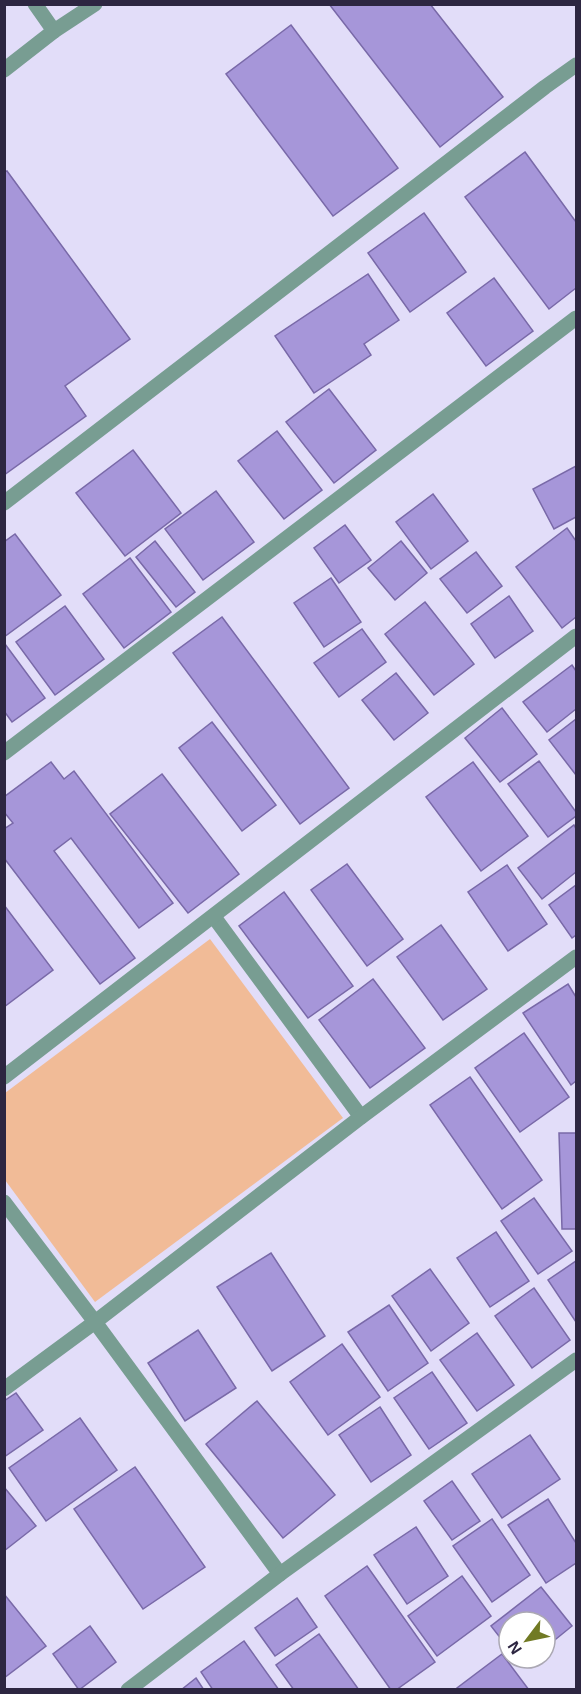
<svg xmlns="http://www.w3.org/2000/svg" width="581" height="1694" viewBox="0 0 581 1694" font-family="Helvetica,sans-serif">
	<rect width="100%" height="100%" fill="#e2ddf9"/>
	<path fill="#f1bb97" d="M210 939 343 1118 95 1302 5 1180V1093Z"/>
	<g fill="#a696d9" stroke="#7969a8" stroke-width="1.5">
		<path d="M329 4H430L503 97 440 147Z"/>
		<path d="M291 25 398 168 333 216 226 74Z"/>
		<path d="M525 152 576 222V288L549 309 465 197Z"/>
		<path d="M7 171 130 339 65 386 86 416 4 475V172Z"/>
		<path d="M424 213 466 272 410 312 368 253Z"/>
		<path d="M368 274 399 320 364 344 371 355 314 393 275 336Z"/>
		<path d="M494 278 533 331 486 366 447 313Z"/>
		<path d="M329 389 376 450 334 483 286 422Z"/>
		<path d="M277 431 322 490 284 519 238 461Z"/>
		<path d="M133 450 181 513 125 556 76 493Z"/>
		<path d="M576 466V517L554 529 533 489Z"/>
		<path d="M216 491 254 542 203 580 165 529Z"/>
		<path d="M433 494 468 541 431 569 396 522Z"/>
		<path d="M345 525 371 560 339 583 314 548Z"/>
		<path d="M567 528 576 541V617L562 628 516 567Z"/>
		<path d="M15 534 61 595 4 637V542Z"/>
		<path d="M155 541 195 592 176 607 136 557Z"/>
		<path d="M401 541 427 573 395 600 368 568Z"/>
		<path d="M476 552 502 586 467 613 440 579Z"/>
		<path d="M130 558 171 612 124 648 83 594Z"/>
		<path d="M331 578 361 622 324 647 294 603Z"/>
		<path d="M509 596 533 631 495 658 471 624Z"/>
		<path d="M425 602 474 664 434 695 385 634Z"/>
		<path d="M65 606 104 659 55 695 16 642Z"/>
		<path d="M222 617 349 788 300 824 173 653Z"/>
		<path d="M362 629 386 662 339 697 314 663Z"/>
		<path d="M5 644 45 698 12 722 4 711Z"/>
		<path d="M572 665 576 671V709L547 732 523 702Z"/>
		<path d="M396 673 428 713 394 740 362 700Z"/>
		<path d="M502 708 537 754 500 782 465 738Z"/>
		<path d="M576 719V775L549 740Z"/>
		<path d="M212 722 276 805 242 831 179 748Z"/>
		<path d="M539 761 576 812V816L548 837 508 784Z"/>
		<path d="M51 762 64 779 74 771 173 903 139 928 71 838 54 851 135 958 100 984 4 858V829L13 823 4 812V797Z"/>
		<path d="M473 762 528 836 481 871 426 797Z"/>
		<path d="M162 774 239 874 188 913 110 814Z"/>
		<path d="M574 825 576 829V872L542 899 518 868Z"/>
		<path d="M347 864 403 939 367 966 311 890Z"/>
		<path d="M507 865 547 924 508 951 468 892Z"/>
		<path d="M576 885V935L572 938 549 905Z"/>
		<path d="M284 892 353 986 308 1018 239 926Z"/>
		<path d="M4 905 53 970 4 1007Z"/>
		<path d="M441 925 487 989 443 1020 397 957Z"/>
		<path d="M373 979 425 1048 370 1088 319 1020Z"/>
		<path d="M568 984 576 997V1081L571 1085 523 1013Z"/>
		<path d="M524 1033 569 1097 520 1132 475 1068Z"/>
		<path d="M470 1077 542 1180 502 1209 430 1105Z"/>
		<path d="M559 1133H576V1229H562Z"/>
		<path d="M534 1198 572 1251 538 1274 501 1221Z"/>
		<path d="M496 1232 529 1281 490 1307 457 1258Z"/>
		<path d="M271 1253 325 1336 272 1371 217 1287Z"/>
		<path d="M576 1261V1322L548 1280Z"/>
		<path d="M430 1269 469 1323 431 1351 392 1296Z"/>
		<path d="M534 1288 570 1340 532 1368 495 1316Z"/>
		<path d="M389 1305 428 1363 388 1391 348 1332Z"/>
		<path d="M198 1330 236 1388 185 1421 148 1363Z"/>
		<path d="M477 1333 514 1385 477 1411 440 1360Z"/>
		<path d="M342 1344 380 1397 328 1435 290 1382Z"/>
		<path d="M432 1372 467 1423 429 1449 394 1398Z"/>
		<path d="M16 1393 43 1430 4 1457V1401Z"/>
		<path d="M257 1401 335 1495 283 1538 206 1444Z"/>
		<path d="M380 1407 411 1455 371 1482 339 1435Z"/>
		<path d="M80 1418 117 1470 46 1521 9 1468Z"/>
		<path d="M530 1435 560 1479 502 1518 472 1474Z"/>
		<path d="M135 1467 205 1567 143 1609 74 1509Z"/>
		<path d="M452 1481 480 1521 452 1540 424 1501Z"/>
		<path d="M4 1487 36 1526 4 1551Z"/>
		<path d="M548 1499 576 1543V1563L546 1583 508 1525Z"/>
		<path d="M492 1519 530 1575 492 1602 453 1546Z"/>
		<path d="M416 1527 448 1576 407 1604 374 1555Z"/>
		<path d="M367 1566 435 1662 396 1690H391L325 1596Z"/>
		<path d="M462 1576 491 1616 437 1656 408 1616Z"/>
		<path d="M541 1587 572 1626 545 1648V1622H509V1649L491 1626Z"/>
		<path d="M4 1594 46 1646 4 1678Z"/>
		<path d="M297 1598 317 1627 275 1656 255 1628Z"/>
		<path d="M90 1626 116 1662 79 1690 53 1654Z"/>
		<path d="M319 1634 359 1690H294L276 1665Z"/>
		<path d="M244 1641 279 1690H213L201 1672Z"/>
		<path d="M502 1654 529 1690H458L457 1688Z"/>
		<path d="M516 1658H532L522 1666Z"/>
		<path d="M196 1678 204 1690H181Z"/>
	</g>
	<g fill="none" stroke-linecap="round" stroke-linejoin="round">
		<g stroke="#789d92" stroke-width="15">
			<path d="M4 753 576 318"/>
			<path d="M214 917 361 1117"/>
			<path d="M4 1077 576 636"/>
			<path d="M4 1202 95 1322 280 1574"/>
			<path d="M4 1389 95 1322 361 1117 576 957"/>
		</g>
		<path stroke="#789d92" stroke-width="15" d="M128 1690 280 1574 576 1360"/>
		<g stroke="#789d92" stroke-width="15">
			<path d="M35 4 54 31"/>
			<path d="M4 70 54 31 95 4"/>
			<path d="M4 503 545 87 576 65"/>
		</g>
	</g>
	<rect width="581" height="1694" fill="none" stroke="#2d2641" stroke-width="12"/>
	<g transform="translate(527 1640) rotate(238)"><circle r="28" fill="#ffffff" stroke="#aba8b3" stroke-width="1.5"/>
	<path d="M0-4.5L10 22L0 15L-10 22Z" fill="#717a24"/>
	<text y="-9" font-size="16" font-weight="bold" text-anchor="middle" fill="#2d2641">N</text>
	</g>
</svg>
